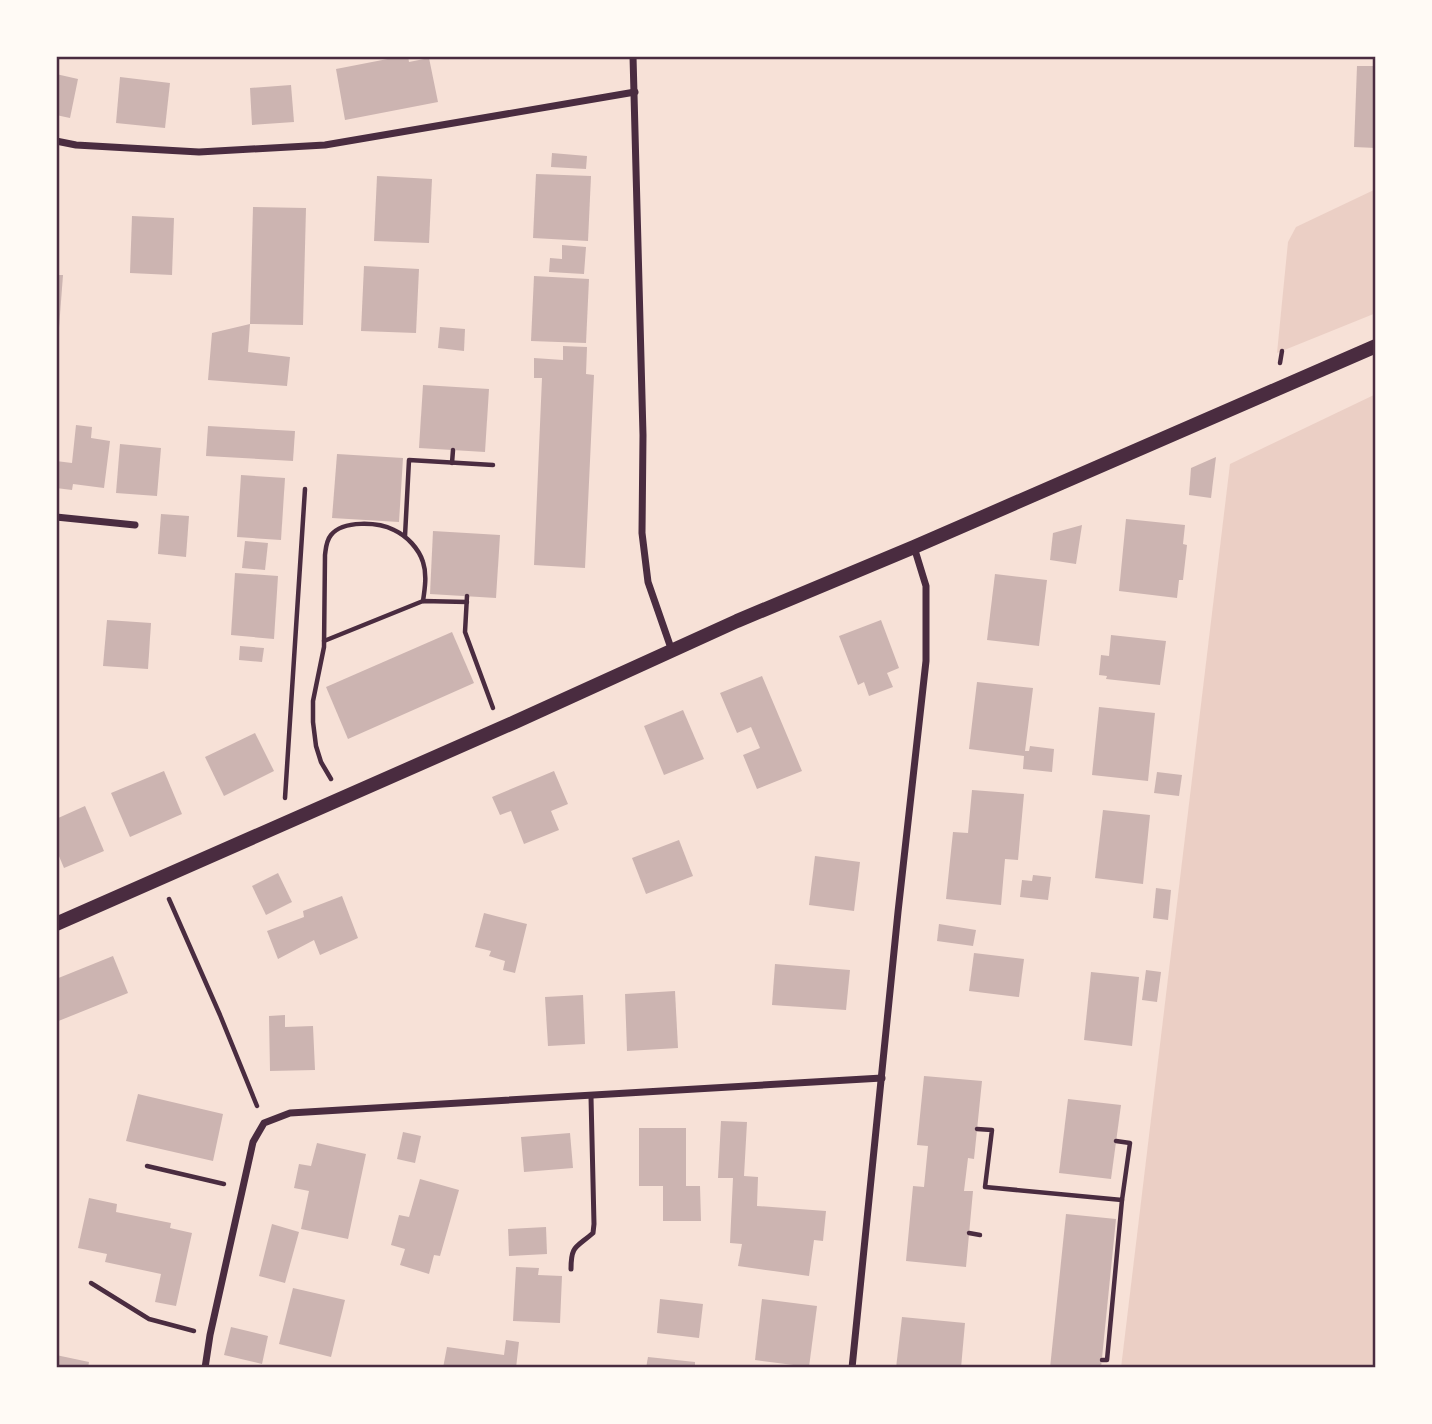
<svg xmlns="http://www.w3.org/2000/svg" width="1432" height="1424" viewBox="0 0 1432 1424" font-family="'Golos Text',sans-serif">
	<rect width="100%" height="100%" fill="#f7e1d7"/>
	<g fill="#ebcfc5">
		<path d="M1376 189V313L1277 353 1288 242 1296 227Z"/>
		<path d="M1376 394V1368H1121L1230 464Z"/>
	</g>
	<g fill="#ccb4b1">
		<path d="M403 56H408L409 62 429 58 438 102 345 120 336 69Z"/>
		<path d="M1357 66H1376V148L1354 147Z"/>
		<path d="M56 74 78 79 70 118 56 115Z"/>
		<path d="M120 77 170 83 165 128 116 123Z"/>
		<path d="M291 85 294 122 252 125 250 88Z"/>
		<path d="M552 153 587 156 586 169 551 167Z"/>
		<path d="M536 174 591 176 588 241 533 238Z"/>
		<path d="M377 176 432 179 429 243 374 241Z"/>
		<path d="M253 207 306 208 303 325 250 324Z"/>
		<path d="M132 216 174 218 172 275 130 273Z"/>
		<path d="M562 245 586 247 584 274 549 272 550 258 562 259Z"/>
		<path d="M364 266 419 269 416 333 361 331Z"/>
		<path d="M56 275H63L58 341H56Z"/>
		<path d="M534 276 589 279 586 343 531 341Z"/>
		<path d="M250 324 248 352 290 357 287 386 208 380 212 333Z"/>
		<path d="M440 327 465 329 464 351 438 348Z"/>
		<path d="M563 346 587 347 586 374 594 375 585 568 534 565 542 378H534V358L563 360Z"/>
		<path d="M423 385 489 389 485 452 419 448Z"/>
		<path d="M76 425 92 427 91 438 110 441 104 488 73 484 72 490 56 488V461L72 463Z"/>
		<path d="M208 426 295 431 293 461 206 456Z"/>
		<path d="M120 444 161 448 157 496 116 493Z"/>
		<path d="M337 454 403 458 399 522 332 518Z"/>
		<path d="M1216 457 1211 498 1189 495 1191 468Z"/>
		<path d="M241 475 285 478 281 540 237 537Z"/>
		<path d="M161 514 189 516 186 557 158 554Z"/>
		<path d="M1126 519 1185 525 1183 544 1187 545 1183 580H1179L1177 598 1119 591Z"/>
		<path d="M1082 525 1076 564 1050 560 1053 533Z"/>
		<path d="M433 531 500 535 496 598 430 594Z"/>
		<path d="M245 541 268 543 265 570 242 568Z"/>
		<path d="M235 573 278 576 274 639 231 635Z"/>
		<path d="M995 574 1047 580 1039 646 987 640Z"/>
		<path d="M107 620 151 623 148 669 103 666Z"/>
		<path d="M881 620 899 668 887 673 893 687 869 696 864 682 858 685 839 636Z"/>
		<path d="M452 632 474 683 348 739 326 687Z"/>
		<path d="M1111 635 1166 641 1160 685 1106 679 1107 676 1099 675 1101 655 1109 656Z"/>
		<path d="M240 646 264 648 262 662 239 660Z"/>
		<path d="M762 676 802 771 757 789 743 755 760 748 751 727 737 733 720 693Z"/>
		<path d="M977 682 1033 688 1025 751H1029L1030 746 1054 749 1052 772 1023 769 1024 756 969 749Z"/>
		<path d="M1099 707 1155 713 1148 781 1092 775Z"/>
		<path d="M683 710 704 759 664 775 644 726Z"/>
		<path d="M255 733 274 771 224 796 205 757Z"/>
		<path d="M164 771 182 814 130 837 111 793Z"/>
		<path d="M554 771 568 804 551 811 559 830 524 844 511 811 500 815 492 797Z"/>
		<path d="M1157 772 1182 775 1179 796 1154 793Z"/>
		<path d="M972 790 1024 794 1018 860 1005 859 1001 905 946 899 953 832 968 833Z"/>
		<path d="M85 806 104 851 64 868 56 849V819Z"/>
		<path d="M1103 810 1150 815 1143 884 1095 878Z"/>
		<path d="M679 840 693 876 646 894 632 858Z"/>
		<path d="M815 856 860 862 854 911 809 905Z"/>
		<path d="M278 873 292 902 266 915 252 886Z"/>
		<path d="M1033 875 1051 877 1048 900 1020 897 1022 880 1032 881Z"/>
		<path d="M1156 888 1171 890 1168 920 1153 918Z"/>
		<path d="M342 896 358 938 320 955 314 940 278 959 267 931 304 917 303 911Z"/>
		<path d="M484 913 527 924 515 973 503 970 505 961 489 956 491 951 475 947Z"/>
		<path d="M939 924 976 930 973 946 937 941Z"/>
		<path d="M974 953 1024 959 1019 997 969 991Z"/>
		<path d="M113 956 128 993 56 1022V979Z"/>
		<path d="M775 964 850 970 846 1010 772 1005Z"/>
		<path d="M1146 970 1161 972 1157 1002 1142 1000Z"/>
		<path d="M1091 972 1139 977 1132 1046 1084 1040Z"/>
		<path d="M675 991 678 1048 627 1051 625 994Z"/>
		<path d="M583 995 585 1044 548 1046 545 997Z"/>
		<path d="M285 1015V1027L313 1026 315 1070 270 1071 269 1016Z"/>
		<path d="M924 1076 982 1081 974 1159 968 1158 964 1191H973L966 1267 906 1261 913 1186 924 1187 928 1146 917 1145Z"/>
		<path d="M138 1094 223 1114 213 1161 126 1141Z"/>
		<path d="M1068 1099 1121 1105 1111 1179 1059 1173Z"/>
		<path d="M721 1121 747 1122 744 1176 758 1177 757 1206 826 1211 823 1241 814 1240 809 1276 738 1266 742 1244 730 1243 733 1178H718Z"/>
		<path d="M639 1128H686V1186H700L701 1221H663V1186H639Z"/>
		<path d="M403 1132 421 1136 415 1163 397 1159Z"/>
		<path d="M570 1133 573 1168 524 1172 521 1137Z"/>
		<path d="M317 1143 366 1154 348 1239 301 1229 309 1191 294 1188 299 1164 311 1166Z"/>
		<path d="M420 1179 459 1190 440 1256 434 1255 429 1274 400 1265 405 1249 391 1245 399 1215 409 1217Z"/>
		<path d="M89 1198 117 1204 116 1212 171 1223 170 1228 192 1233 176 1306 155 1302 161 1274 105 1262 107 1254 78 1248Z"/>
		<path d="M1066 1214 1116 1219 1101 1368H1050Z"/>
		<path d="M272 1224 299 1232 285 1283 259 1276Z"/>
		<path d="M546 1227 547 1254 509 1256 508 1229Z"/>
		<path d="M516 1267 539 1268 538 1275 562 1276 560 1323 513 1321Z"/>
		<path d="M293 1288 345 1300 331 1357 279 1344Z"/>
		<path d="M660 1299 703 1304 699 1338 657 1333Z"/>
		<path d="M762 1299 817 1306 809 1367 755 1360Z"/>
		<path d="M902 1317 965 1323 961 1368H896Z"/>
		<path d="M231 1327 268 1336 262 1364 224 1355Z"/>
		<path d="M506 1340 519 1342 516 1368H443L447 1347 504 1355Z"/>
		<path d="M56 1355 89 1362 88 1368H56Z"/>
		<path d="M648 1357 695 1362V1368H646Z"/>
	</g>
	<g fill="none" stroke-linecap="round" stroke-linejoin="round">
		<g stroke="#4a2c40" stroke-width="4.5">
			<path d="M1280 363 1282 351"/>
			<path d="M452 463 453 450"/>
			<path d="M405 536 409 460 493 465"/>
			<path d="M467 596 465 632 493 708"/>
			<path d="M324 641 423 601 467 602"/>
			<path d="M331 779 321 762 316 746 313 722V701L324 647 325 555C326 548 326 541 331 535 343 520 378 522 394 530 407 536 419 549 423 562 427 574 425 588 423 601"/>
			<path d="M285 798 305 489"/>
			<path d="M169 899 220 1015 257 1106"/>
			<path d="M977 1129 992 1130 985 1187 1122 1200 1130 1143 1116 1141"/>
			<path d="M147 1166 224 1184"/>
			<path d="M969 1233 980 1235"/>
			<path d="M91 1283 149 1319 194 1331"/>
			<path d="M1102 1360H1107L1122 1200"/>
		</g>
		<path stroke="#4a2c40" stroke-width="5" d="M571 1269C571 1245 576 1248 593 1233L594 1224 591 1097"/>
		<g stroke="#4a2c40" stroke-width="7">
			<path d="M633 56 643 435 642 533 648 582 672 651"/>
			<path d="M56 141 76 145 199 152 325 145 635 92"/>
			<path d="M56 517 135 525"/>
			<path d="M205 1368 210 1335 253 1142 264 1123 290 1113 882 1078"/>
			<path d="M852 1368 898 912 926 661V586L914 547"/>
		</g>
		<path stroke="#4a2c40" stroke-width="14" d="M56 924 515 722 737 621 914 547 1376 346"/>
	</g>
	<rect width="1432" height="1424" fill="none" stroke="#fffaf5" stroke-width="116"/>
	<rect x="58" y="58" width="1316" height="1308" fill="none" stroke="#4a2c40" stroke-width="2.5"/>
</svg>
